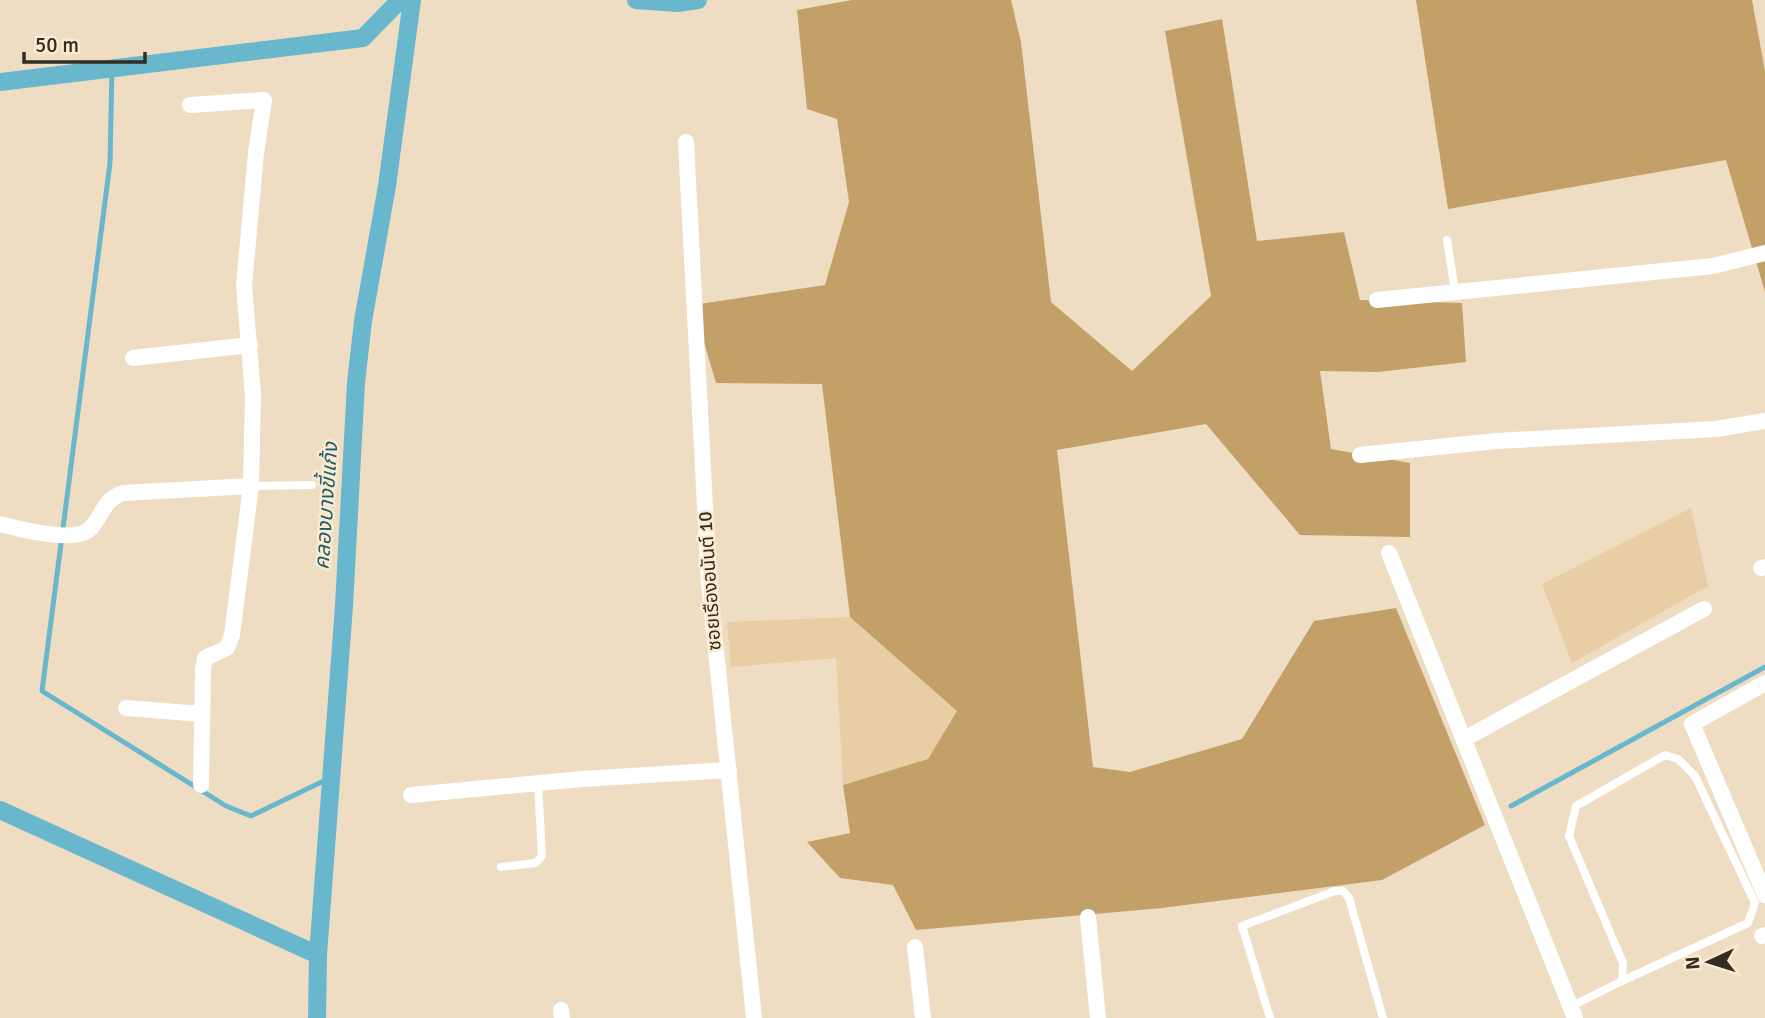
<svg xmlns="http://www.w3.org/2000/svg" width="1765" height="1018" viewBox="0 0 1765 1018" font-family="Signika,'Noto Sans Thai',sans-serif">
	<rect width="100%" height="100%" fill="#eeddc3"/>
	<g fill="#e8cda5">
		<path d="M1691 508 1708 586 1572 663 1542 584Z"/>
		<path d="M850 617 957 711 929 759 843 785 836 658 731 667 727 622Z"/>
	</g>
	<g fill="#c4a069">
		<path d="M852 0H1011L1021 42 1051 302 1132 371 1211 296 1165 31 1222 19 1257 241 1344 232 1360 300 1462 303 1466 362 1378 372 1320 371 1331 449 1410 463V537L1300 535 1206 424 1057 450 1093 767 1130 772 1242 739 1314 621 1396 608 1485 825 1382 880 1162 908 916 930 893 885 840 878 807 842 850 833 843 785 928 759 957 711 850 617 822 384 716 383 693 305 825 285 849 202 837 119 807 109 797 10Z"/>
		<path d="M1416 0H1752L1765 71V292L1726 160 1448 209Z"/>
	</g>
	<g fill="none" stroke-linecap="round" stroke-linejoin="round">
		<g stroke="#68b7cc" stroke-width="5">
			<path d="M112 67 110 163 42 691 226 806 251 816 332 777"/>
			<path d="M1511 806 1765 667"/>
		</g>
		<g stroke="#68b7cc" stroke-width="18">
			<path d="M636 0 677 3 698 0"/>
			<path d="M0 82 363 38 400 0"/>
			<path d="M0 810 318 955"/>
			<path d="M317 1018 318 955 344 606 356 383 363 321 387 186 412 0"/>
		</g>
		<g stroke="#fff" stroke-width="8">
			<path d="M1447 240 1455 291"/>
			<path d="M251 486 312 485"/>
			<path d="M501 867 536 863 542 856 538 783"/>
			<path d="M1570 1007 1622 981 1623 963 1569 836 1576 806 1665 755 1678 759 1695 776 1755 903 1748 923 1622 981"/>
			<path d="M1270 1018 1242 926 1335 891H1343L1349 898 1383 1018"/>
		</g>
		<g stroke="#fff" stroke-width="16">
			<path d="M190 105 264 100 256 153 244 286 253 395 251 486 232 635 227 648 205 658 203 669 201 785"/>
			<path d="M686 142 709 584 754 1018"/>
			<path d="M1377 300 1713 266 1765 253"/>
			<path d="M133 358 250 345"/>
			<path d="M1360 455 1496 441 1716 429 1765 421"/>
			<path d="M0 524C19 529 76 544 91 528 104 513 103 500 123 493L251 486"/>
			<path d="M1389 553 1575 1018"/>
			<path d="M1761 568 1765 567"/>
			<path d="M1765 683 1692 724 1765 895"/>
			<path d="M126 708 202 714"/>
			<path d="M1464 739 1704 609"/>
			<path d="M411 795 582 779 729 770"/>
			<path d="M1088 917 1098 1018"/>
			<path d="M1762 936 1765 935"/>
			<path d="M915 947 923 1018"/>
			<path d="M561 1010 562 1018"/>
		</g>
	</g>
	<g text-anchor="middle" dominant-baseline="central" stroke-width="5" stroke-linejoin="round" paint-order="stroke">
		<g font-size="19" fill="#322c22" stroke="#fcead0">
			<text transform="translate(710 581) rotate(-94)">ซอยเรืองอนันต์ 10</text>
		</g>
		<g font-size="21" font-style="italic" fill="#1d5e6d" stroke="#fcead0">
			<text transform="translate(326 506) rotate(-86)">คลองบางขี้แก้ง</text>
		</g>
	</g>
	<g transform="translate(1709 962) rotate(266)" stroke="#fcead0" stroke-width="5" paint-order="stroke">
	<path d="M0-5L12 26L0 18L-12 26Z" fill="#322c22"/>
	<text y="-10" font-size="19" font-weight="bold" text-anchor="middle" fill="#322c22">N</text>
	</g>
	<path d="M24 52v10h121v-10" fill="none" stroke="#322c22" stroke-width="3.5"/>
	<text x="35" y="52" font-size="21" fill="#322c22" stroke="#fcead0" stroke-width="5" paint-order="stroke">50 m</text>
</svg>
